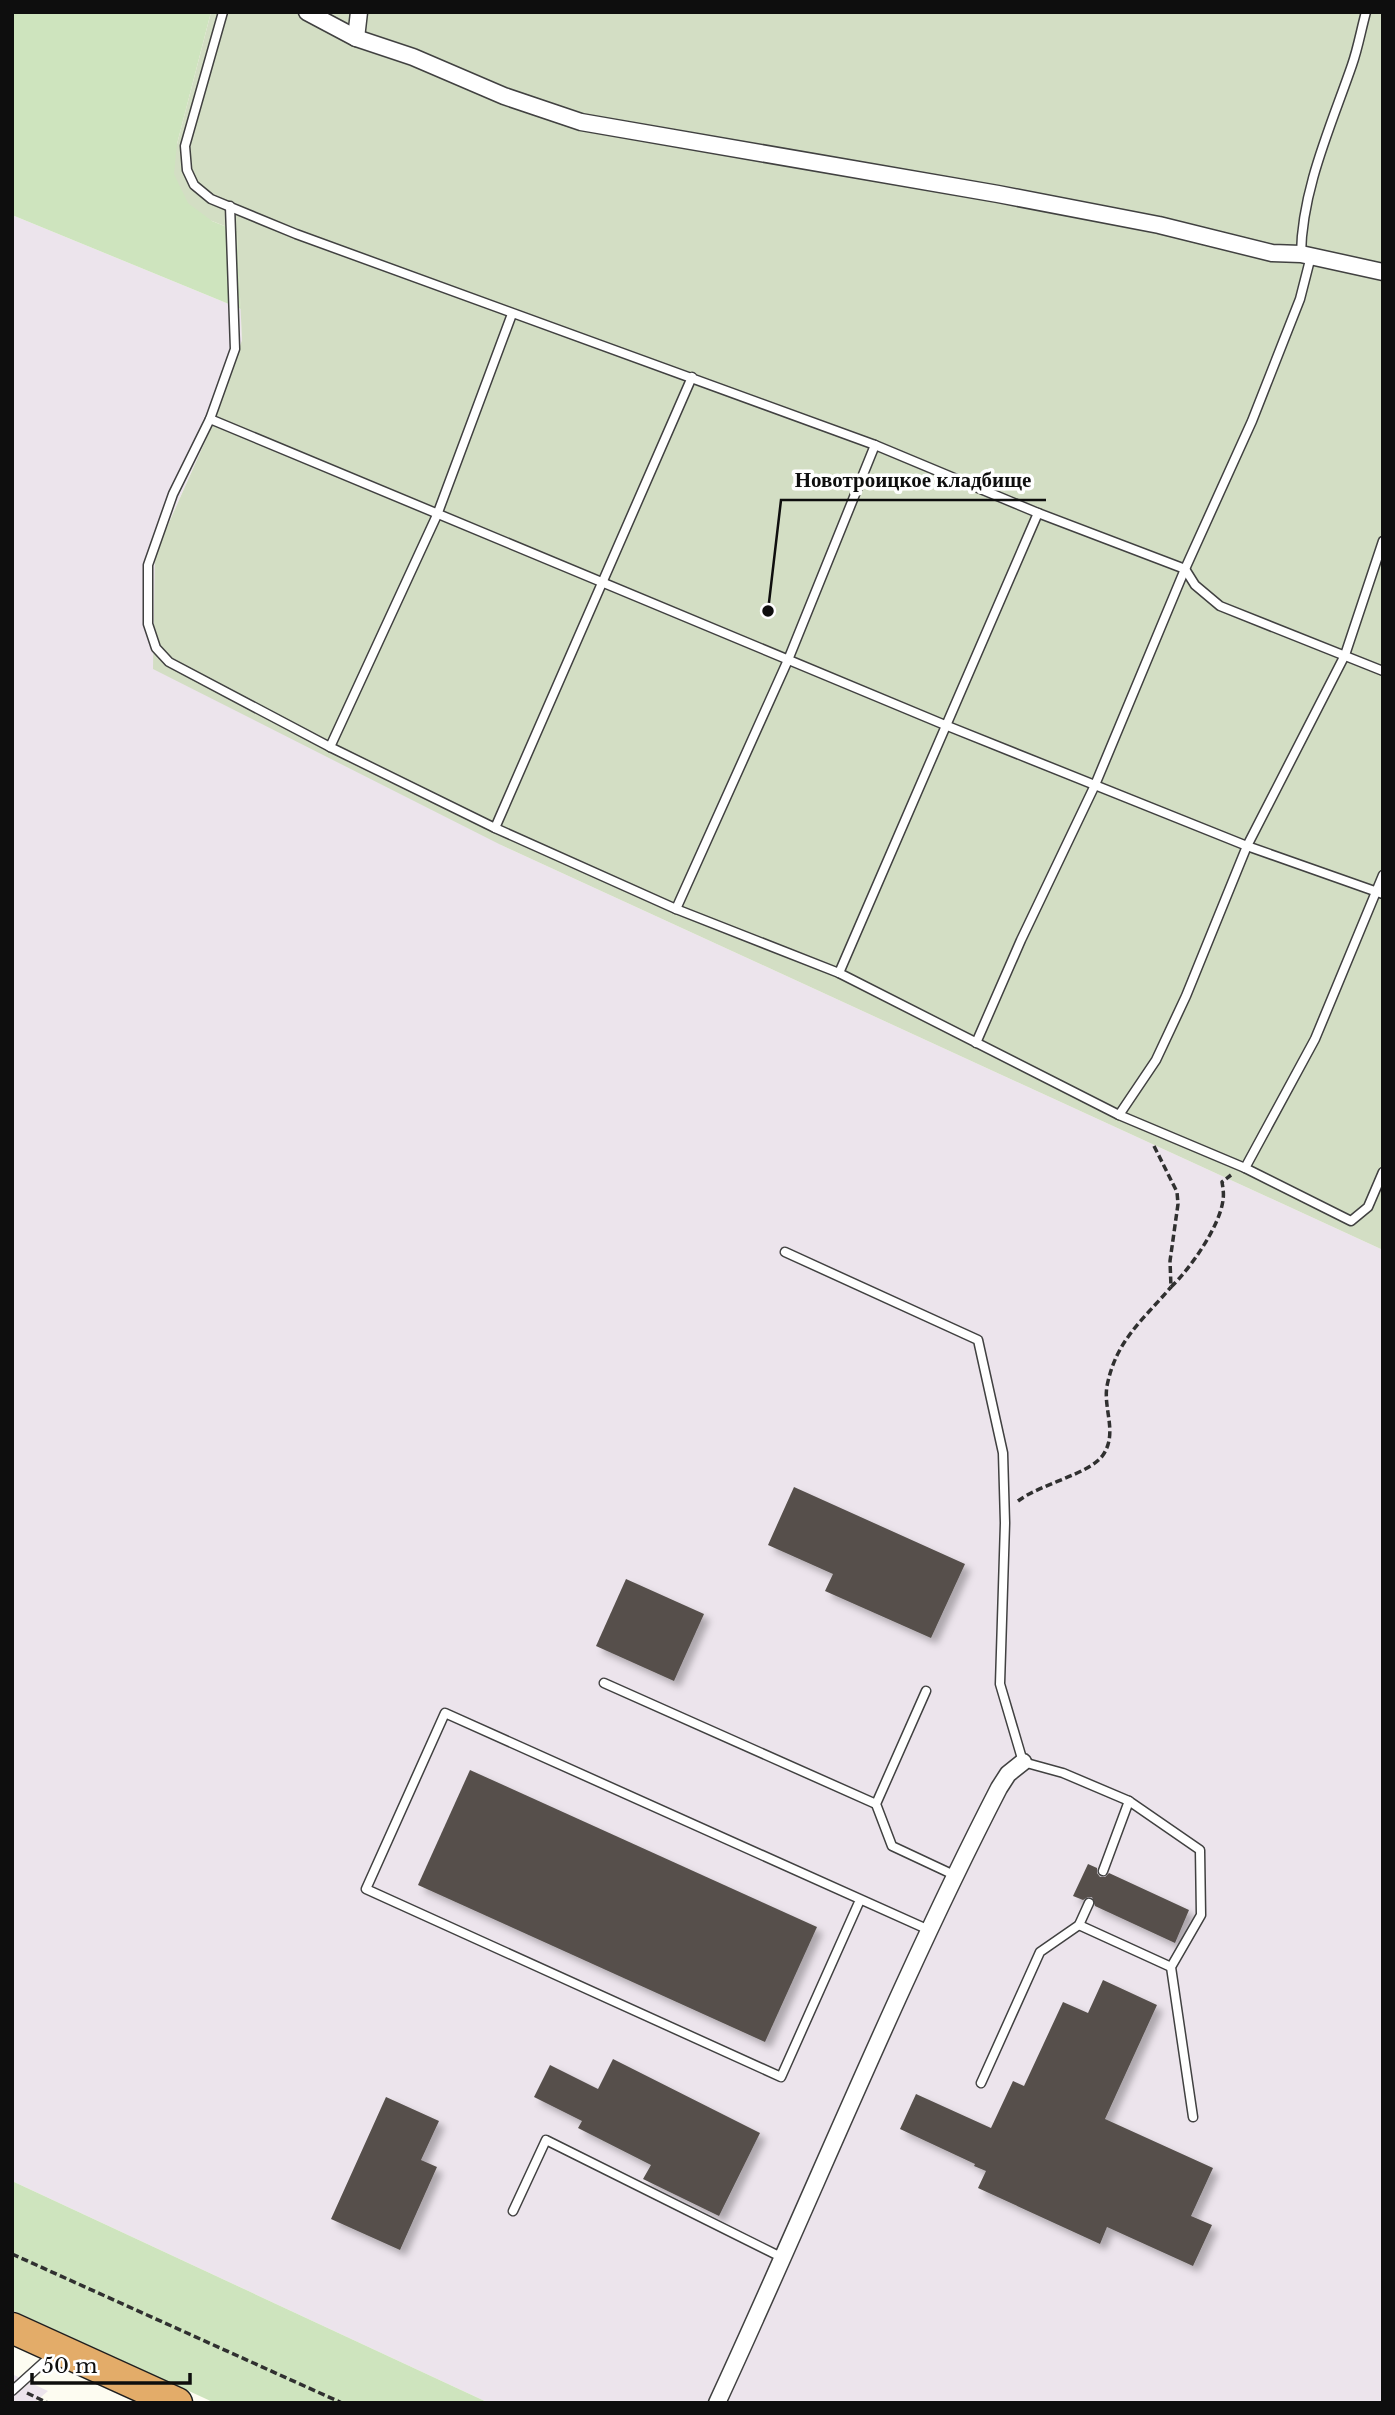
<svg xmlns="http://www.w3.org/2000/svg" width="1395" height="2415" viewBox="0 0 1395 2415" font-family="'Libre Baskerville',serif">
	<defs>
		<filter id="shadow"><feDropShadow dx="6" dy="6" stdDeviation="3.5" flood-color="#0004"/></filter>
	</defs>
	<rect width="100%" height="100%" fill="#fdfcf1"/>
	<g fill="#ece4ec">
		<path d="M12 215 241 309 242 340 216 417 155 554 501 845 1383 1250V2403H489L12 2181Z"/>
		<path d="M12 2374 48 2391 34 2403H12Z"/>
	</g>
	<g fill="#cee4be">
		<path d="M12 12H211L177 144 212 221 237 231 241 309 12 215Z"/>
		<path d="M12 2181 489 2403H215L12 2310Z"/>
	</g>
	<path fill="#d3dec4" d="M211 12H1383V1250L501 845 153 669 155 554 216 417 242 340 237 231 212 221 188 203 174 174 177 144Z"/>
	<g fill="#56504c" filter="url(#shadow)">
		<path d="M794 1487 965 1564 931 1638 825 1591 833 1574 768 1545Z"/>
		<path d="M626 1579 704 1614 674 1681 596 1646Z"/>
		<path d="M470 1770 817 1927 765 2042 418 1885Z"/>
		<path d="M1088 1864 1097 1868V1873L1100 1877H1105L1109 1873 1189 1910 1175 1943 1095 1906 1092 1897H1088L1083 1900 1073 1896Z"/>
		<path d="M1103 1980 1157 2005 1105 2119 1213 2168 1191 2216 1212 2225 1193 2266 1107 2227 1100 2244 978 2188 986 2171 974 2166 975 2164 900 2129 916 2094 991 2128 1013 2081 1024 2086 1063 2002 1088 2013Z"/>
		<path d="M613 2059 760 2133 719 2216 643 2179 651 2165 578 2128 582 2121 534 2097 550 2065 598 2089Z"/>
		<path d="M386 2097 439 2121 421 2160 437 2167 400 2250 331 2219Z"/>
	</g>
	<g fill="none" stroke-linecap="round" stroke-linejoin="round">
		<defs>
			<g id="lane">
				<path d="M223 12 185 146 187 170 194 185 211 199 296 234 875 445 1038 513 1185 569 1195 585 1220 606 1383 671"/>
				<path d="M230 206 235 349 210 419 173 494 148 565V624L156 648 169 662 330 747 495 828 676 909 839 973 1119 1115 1245 1168 1351 1221 1368 1207 1383 1172"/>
				<path d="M1301 254C1302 189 1331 126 1352 65 1358 48 1361 30 1366 12"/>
				<path d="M210 419 945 725 1247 846 1383 894"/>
				<path d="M330 747 437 515 512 314"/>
				<path d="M495 828 692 377"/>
				<path d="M676 909 788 660 875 445"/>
				<path d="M839 973 1038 513"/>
				<path d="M976 1043 1021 940 1095 785 1185 569 1252 421 1300 299 1311 256"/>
				<path d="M1119 1115 1156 1060 1186 996 1247 846 1345 655 1383 541"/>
				<path d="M1245 1168 1315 1039 1383 875"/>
				<path d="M785 1252 978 1340 1003 1453 1005 1523 1000 1684 1023 1762 1063 1773 1129 1801"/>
				<path d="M604 1683 876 1804"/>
				<path d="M926 1691 876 1804 892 1846 954 1875"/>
				<path d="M1103 1871 1129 1801 1200 1850 1201 1915 1171 1967 1193 2117"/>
				<path d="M860 1900 781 2077 366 1889 445 1713 929 1930"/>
				<path d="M1079 1925 1171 1967"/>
				<path d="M981 2083 1040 1952 1079 1925 1089 1903"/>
				<path d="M513 2211 546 2140 783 2258"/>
				<path d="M12 2391 54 2353"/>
			</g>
			<g id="street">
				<path d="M307 12 356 38 413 57 504 96 581 122 998 194 1159 225 1272 253 1301 254 1383 272"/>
				<path d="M356 38 359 12"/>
				<path d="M717 2403C812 2198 896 1988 999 1788L1008 1774 1023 1762"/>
			</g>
			<path id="highway" d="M12 2328 177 2403"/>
		</defs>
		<use href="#lane" stroke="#414141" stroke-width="11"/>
		<use href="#street" stroke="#414141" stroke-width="19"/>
		<use href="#highway" stroke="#1f1f1f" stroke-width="33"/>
		<g stroke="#303030" stroke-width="3.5" stroke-dasharray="7 3.5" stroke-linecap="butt">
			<path d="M1154 1146 1177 1192 1178 1204 1170 1261 1171 1287C1190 1269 1220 1226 1223 1200 1224 1194 1223 1188 1222 1182L1231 1175"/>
			<path d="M1018 1501C1040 1484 1090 1474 1103 1455 1118 1433 1103 1409 1107 1386 1116 1340 1143 1320 1171 1287"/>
			<path d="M12 2254 342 2403"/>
			<path d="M27 2393 48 2403"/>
		</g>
		<use href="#lane" stroke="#fff" stroke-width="8"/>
		<use href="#street" stroke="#fff" stroke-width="16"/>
		<use href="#highway" stroke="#e3ac69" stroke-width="30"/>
	</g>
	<path fill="none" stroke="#0e0e0e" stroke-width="2.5" d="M768 611L781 500H1046"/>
	<circle fill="#0e0e0e" stroke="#fff" stroke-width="2.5" cx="768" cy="611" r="7"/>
	<g font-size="21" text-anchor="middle" font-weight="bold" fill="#0e0e0e" stroke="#fff" stroke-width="7" stroke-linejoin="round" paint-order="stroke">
		<text x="913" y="487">Новотроицкое кладбище</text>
	</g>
	<rect width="1395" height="2415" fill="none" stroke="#0e0e0e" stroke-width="28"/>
	<path d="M32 2373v10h158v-10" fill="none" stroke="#0e0e0e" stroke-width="3.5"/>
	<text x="42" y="2373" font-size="21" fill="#0e0e0e" stroke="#ffffff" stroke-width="5" paint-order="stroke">50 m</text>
</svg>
